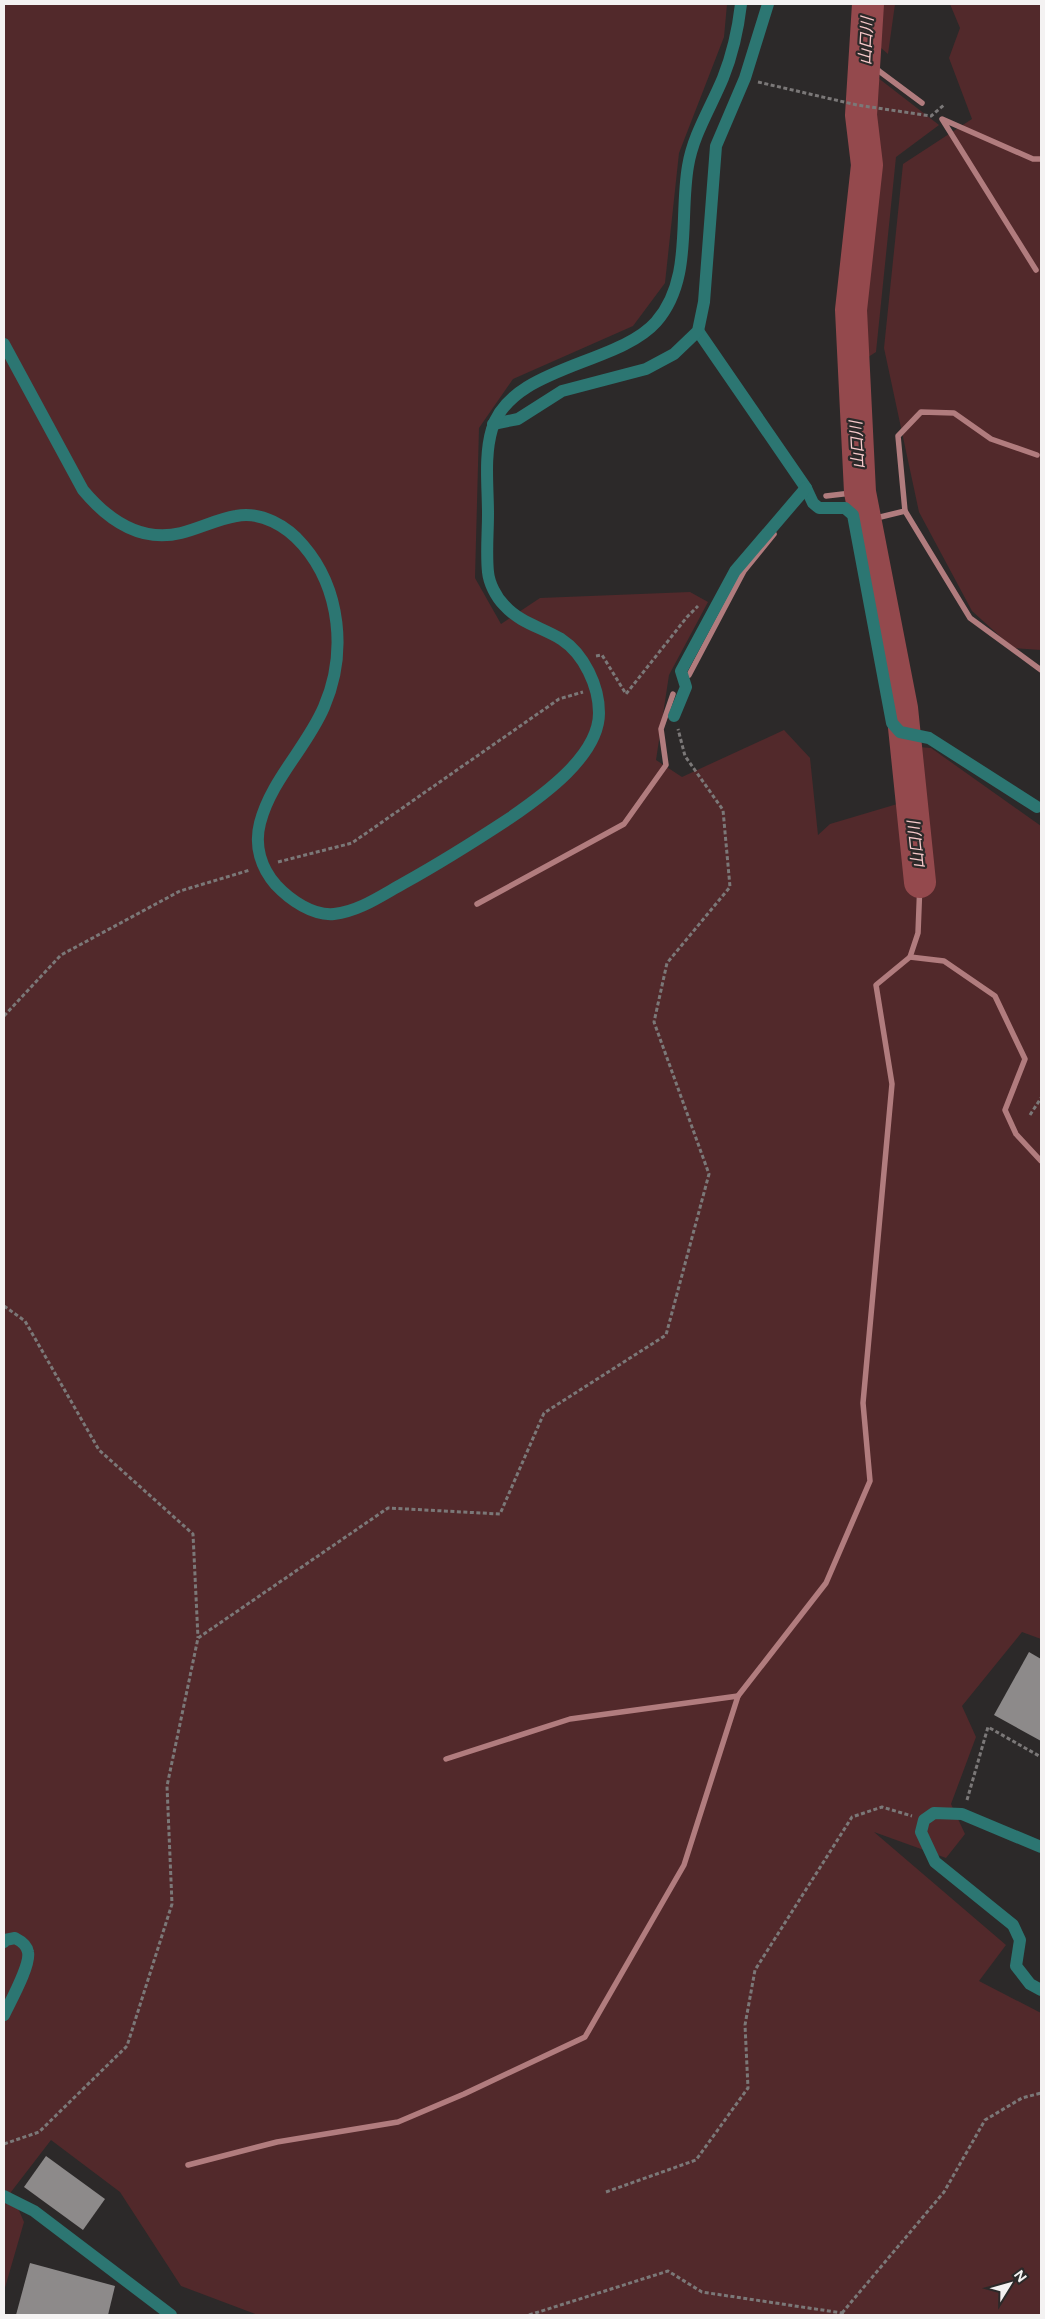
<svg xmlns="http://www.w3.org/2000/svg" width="1045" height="2319" viewBox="0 0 1045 2319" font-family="Figtree,'Noto Sans JP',sans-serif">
	<rect width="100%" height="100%" fill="#2c2929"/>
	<g fill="#52292b">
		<path d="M4 4H727L724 37 679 153 665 283 633 326 513 379 479 428 475 578 501 624 540 598 690 592 708 602 669 675 656 760 682 777 784 730 810 758 818 835 830 824 904 802 895 745 931 748 1041 826V1639L1022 1632 962 1706 976 1737 951 1804 965 1834 946 1858 874 1832 1006 1945 979 1981 1041 2013V2315H258L181 2286 120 2192 51 2140 11 2192 24 2222 4 2291Z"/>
		<path d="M874 4H895L888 54 873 41Z"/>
		<path d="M950 4H1041V650L1013 648 972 611 919 512 884 348 903 164 972 119 949 58 960 28Z"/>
		<path d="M873 74 939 125 896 157 876 352 865 359 862 315 879 174Z"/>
	</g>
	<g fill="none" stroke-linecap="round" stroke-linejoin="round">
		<g stroke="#b17c7e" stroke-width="5.5">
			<path d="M865 54 879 71 922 103"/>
			<path d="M1036 270 942 119 1033 159H1041"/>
			<path d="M826 496 860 492"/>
			<path d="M905 511 898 436 921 412 954 413 991 439 1037 455"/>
			<path d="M864 521 905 511 970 618 1041 670"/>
			<path d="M689 675 744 571 774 534"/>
			<path d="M477 904 624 824 666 765 661 729 673 694"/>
			<path d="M910 957 944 961 995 996 1025 1059 1005 1110 1016 1134 1041 1161"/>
			<path d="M446 1759 570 1719 738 1696"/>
			<path d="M188 2165 277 2142 398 2122 464 2094 585 2037 684 1865 738 1696 826 1583 870 1481 863 1403 892 1084 876 985 910 957 918 933 920 882"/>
		</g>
		<path stroke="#94494d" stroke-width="32" d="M868 4 861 115 867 165 851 310 860 492 902 708 920 882"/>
	</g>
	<g fill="#8d8a8a">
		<path d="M1029 1652 1041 1659V1741L994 1715Z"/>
		<path d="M46 2156 105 2199 83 2230 24 2187Z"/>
		<path d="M30 2263 115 2286 108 2315H16Z"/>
	</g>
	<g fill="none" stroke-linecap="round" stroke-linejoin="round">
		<g stroke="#7b7878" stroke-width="3" stroke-dasharray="4 2.5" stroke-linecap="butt">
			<path d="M758 82 857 105 931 116 944 105"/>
			<path d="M596 656 602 655 626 694 687 617 698 606"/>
			<path d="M278 862 352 843 559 699 583 692"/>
			<path d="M4 1016 61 955 180 891 250 870"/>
			<path d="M1030 1115 1041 1098"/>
			<path d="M4 1306 25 1321 99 1450 193 1534 198 1638"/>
			<path d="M967 1800 988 1727 1041 1757"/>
			<path d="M4 2144 39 2132 127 2046 172 1904 167 1786 198 1638 388 1508 500 1514 544 1413 666 1335 709 1174 654 1022 667 963 730 887 723 810 685 756 678 729"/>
			<path d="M606 2192 696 2160 748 2088 745 2025 755 1970 852 1817 882 1807 912 1816"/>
			<path d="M842 2313 944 2192 985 2120 1022 2098 1041 2093"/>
			<path d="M529 2315 668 2271 702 2292 842 2313 844 2315"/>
		</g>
		<g stroke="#2c7672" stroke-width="12">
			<path d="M698 331 806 488 813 503 819 508H845L853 515 892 723 900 732 929 738 1037 807"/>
			<path d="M493 424 518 419 562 391 646 369 674 354 698 331 704 302 716 146 745 78 768 4"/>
			<path d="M674 716 686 687 681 671 735 571 806 488"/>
			<path d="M1041 1847 962 1814 934 1813 924 1820 921 1832 935 1862 1013 1925 1020 1940 1016 1966 1030 1984 1041 1990"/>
			<path d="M4 1942 5 1940 15 1938C21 1941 27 1945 28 1952 31 1965 10 2002 4 2015"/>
			<path d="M4 2196 34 2211 171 2315"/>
		</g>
		<path stroke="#2c7672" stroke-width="12" d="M4 344 83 490C108 520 140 543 181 533 200 528 218 519 236 516 261 511 287 526 303 545 341 589 347 654 324 707 307 747 271 780 260 823 254 846 261 868 276 885 290 900 313 916 334 914 360 911 382 895 404 883 440 863 475 841 510 818 542 796 599 756 599 713 599 686 584 654 561 639 541 627 520 623 504 605 496 597 489 583 488 572 486 553 488 533 488 514 488 486 484 456 492 429 511 366 618 365 656 322 693 280 679 218 688 166 693 135 711 107 723 78 733 53 738 30 741 4"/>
	</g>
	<g text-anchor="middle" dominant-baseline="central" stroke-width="4.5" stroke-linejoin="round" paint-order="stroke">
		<g font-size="16" font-style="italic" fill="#f7c9ca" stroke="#2c2929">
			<text transform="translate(866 41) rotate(-87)">山口川</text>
			<text transform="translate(857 445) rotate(-93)">山口川</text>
			<text transform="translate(916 845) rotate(-96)">山口川</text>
		</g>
	</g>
	<rect width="1045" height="2319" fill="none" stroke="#f4f2f2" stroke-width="10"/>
	<g transform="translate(1010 2284) rotate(53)" stroke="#2c2929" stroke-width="4" paint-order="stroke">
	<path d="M0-4L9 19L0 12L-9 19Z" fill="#f4f2f2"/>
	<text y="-8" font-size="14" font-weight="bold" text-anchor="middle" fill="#f4f2f2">N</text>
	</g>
</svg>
